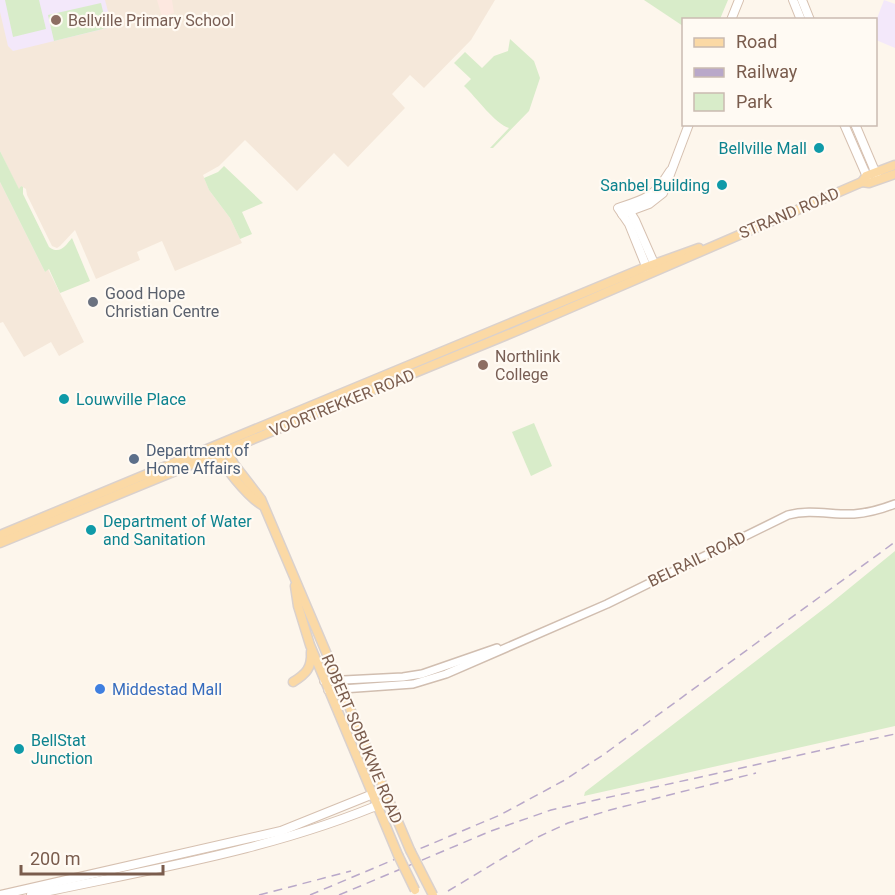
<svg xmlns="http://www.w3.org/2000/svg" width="895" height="895" viewBox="0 0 895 895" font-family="Roboto,sans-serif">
	<rect width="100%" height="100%" fill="#fdf6ec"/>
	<g fill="#f5e8da">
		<path d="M0 0H495L471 40 424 88 410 75 392 94 405 108 348 167 334 153 297 191 245 140 219 166 203 175 209 190 230 218 242 243 175 271 162 241 137 252 140 260 96 279 75 230 60 246 57 248 52 246 27 195 26 189 21 186 19 190 0 151Z"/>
		<path d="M0 182 45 272 48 269 84 342 59 356 51 342 24 357 3 322 0 323Z"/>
	</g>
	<path fill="#fde8e0" d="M157 0H172L174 13 162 17Z"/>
	<g fill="#f3e8fa">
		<path d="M0 0H105L112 27 13 51 8 46 0 12Z"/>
		<path d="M884 0 895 4V48L876 40V21Z"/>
	</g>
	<g fill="#d8ecc9">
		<path d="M5 0H39L46 29 13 37Z"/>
		<path d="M644 0H728L720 19 684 20 683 26Z"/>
		<path d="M101 3 107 28 54 41 48 15Z"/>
		<path d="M510 39 534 61 540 78 529 111 493 148H490L509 128C495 124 476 97 464 86L471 79 454 63 465 52 482 68 494 56 508 51Z"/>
		<path d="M0 151 19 189 21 186 23 187V194L49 247C60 255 65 246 72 238L90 281 60 293 49 269 45 272 0 182Z"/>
		<path d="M224 166 263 203 242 212 252 234 240 239 230 218 209 190 204 178 218 172Z"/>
		<path d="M534 423 552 466 531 476 512 432Z"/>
		<path d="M895 551V726L584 796 585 792 830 604Z"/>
	</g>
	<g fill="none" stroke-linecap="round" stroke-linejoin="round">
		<defs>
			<g id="tertiary">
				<path d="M324 681 403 677 422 674 497 648"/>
				<path d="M328 690 413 684 446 674 607 604 788 515C810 509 832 515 854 514 868 513 882 509 895 504"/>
			</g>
			<g id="secondary">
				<path d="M793 0 801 20"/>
				<path d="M802 0 810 20"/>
				<path d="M731 20 739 0"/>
				<path d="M844 124 868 179"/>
				<path d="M855 124 877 176"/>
				<path d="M627 207 635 220 657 270"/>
				<path d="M622 214 649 204 663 193 689 124"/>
				<path d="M648 271 629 224 618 208C646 199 654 197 670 171"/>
				<path d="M0 895 281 831 383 790"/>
				<path d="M31 895C151 869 274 850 388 801"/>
			</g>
			<g id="primary">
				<path d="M862 182 869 183 895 174"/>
				<path d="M223 445 234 464 261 499 410 850"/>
				<path d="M215 449C221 464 248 497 262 505"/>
				<path d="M0 535 646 267 699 248"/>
				<path d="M0 543 519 330 862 182 866 176 895 165"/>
				<path d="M295 586 298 606 310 645 398 855"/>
				<path d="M293 682C306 674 312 668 311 652"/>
			</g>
		</defs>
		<use href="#tertiary" stroke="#d1beb0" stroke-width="10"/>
		<use href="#secondary" stroke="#d6c0b0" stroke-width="10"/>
		<use href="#primary" stroke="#dad1cd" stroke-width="11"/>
		<use href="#tertiary" stroke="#fff" stroke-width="7"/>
		<use href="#secondary" stroke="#fff" stroke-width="8"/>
		<use href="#primary" stroke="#fbd9a5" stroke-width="8"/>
		<g stroke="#b9a8c9" stroke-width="1.5" stroke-dasharray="9 6" stroke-linecap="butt">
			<path d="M448 891 538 837 568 823 610 810 756 773"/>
			<path d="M259 895 351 871"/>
			<path d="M310 895 500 815 563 781 603 755 895 542"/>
			<path d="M339 895 491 831 551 810 895 734"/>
		</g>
		<defs>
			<g id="primary-bridge">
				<path d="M410 850 433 895"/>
				<path d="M398 855 415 890"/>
			</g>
		</defs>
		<use href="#primary-bridge" stroke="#dad1cd" stroke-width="11" stroke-linecap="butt"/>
		<use href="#primary-bridge" stroke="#fbd9a5" stroke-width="8"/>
	</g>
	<g fill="#8d6e63" stroke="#fffaf3" stroke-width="2">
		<circle cx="56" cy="20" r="6"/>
		<circle cx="483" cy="365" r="6"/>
	</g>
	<g fill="#0f9aa8" stroke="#fffaf3" stroke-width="2">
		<circle cx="819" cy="148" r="6"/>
		<circle cx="722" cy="185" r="6"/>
		<circle cx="64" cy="399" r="6"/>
		<circle cx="91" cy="530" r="6"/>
		<circle cx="19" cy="749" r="6"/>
	</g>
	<circle fill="#6b7280" stroke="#fffaf3" stroke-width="2" cx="93" cy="302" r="6"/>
	<circle fill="#5c6f8a" stroke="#fffaf3" stroke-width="2" cx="134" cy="459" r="6"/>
	<circle fill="#3f7fe0" stroke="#fffaf3" stroke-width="2" cx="100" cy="689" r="6"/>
	<g text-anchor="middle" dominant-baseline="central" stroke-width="4.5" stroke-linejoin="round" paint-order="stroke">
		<g font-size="16" fill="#785e54" stroke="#fffaf3" text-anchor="start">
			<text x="68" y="20">Bellville Primary School</text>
			<text x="495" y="356">Northlink<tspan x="495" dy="18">College</tspan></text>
		</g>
		<g font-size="16" fill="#0d838f" stroke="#fffaf3" text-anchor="start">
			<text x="807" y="148" text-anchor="end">Bellville Mall</text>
			<text x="710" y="185" text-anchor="end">Sanbel Building</text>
			<text x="76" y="399">Louwville Place</text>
			<text x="103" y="521">Department of Water<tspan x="103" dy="18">and Sanitation</tspan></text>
			<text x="31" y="740">BellStat<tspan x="31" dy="18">Junction</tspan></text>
		</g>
		<g font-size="16" fill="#7a5c4d" stroke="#fffaf3">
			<text transform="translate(789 213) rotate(-23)">STRAND ROAD</text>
			<text transform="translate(342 403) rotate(-22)">VOORTREKKER ROAD</text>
			<text transform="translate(697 559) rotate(-26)">BELRAIL ROAD</text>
			<text transform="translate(362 739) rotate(67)">ROBERT SOBUKWE ROAD</text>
		</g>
		<g font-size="16" fill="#5b616d" stroke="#fffaf3" text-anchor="start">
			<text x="105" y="293">Good Hope<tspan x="105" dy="18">Christian Centre</tspan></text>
		</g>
		<g font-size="16" fill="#4e5e75" stroke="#fffaf3" text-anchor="start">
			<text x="146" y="450">Department of<tspan x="146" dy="18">Home Affairs</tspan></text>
		</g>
		<g font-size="16" fill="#366cbe" stroke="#fffaf3" text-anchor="start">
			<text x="112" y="689">Middestad Mall</text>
		</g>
	</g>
	<rect x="682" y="18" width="195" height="108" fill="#fffaf3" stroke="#cabbb1" stroke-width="1.5"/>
	<rect x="694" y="38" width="30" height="9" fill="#fbd9a5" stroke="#cabbb1" stroke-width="1.5"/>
	<text x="736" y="48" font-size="18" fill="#7a5c4d">Road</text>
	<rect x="694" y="68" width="30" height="9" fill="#b9a8c9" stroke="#cabbb1" stroke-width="1.5"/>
	<text x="736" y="78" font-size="18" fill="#7a5c4d">Railway</text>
	<rect x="694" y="93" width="30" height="18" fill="#d8ecc9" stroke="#cabbb1" stroke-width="1.5"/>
	<text x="736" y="108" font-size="18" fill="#7a5c4d">Park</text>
	<path d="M21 865v9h142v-9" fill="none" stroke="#7a5c4d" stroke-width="3"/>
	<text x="30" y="865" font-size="18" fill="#7a5c4d" stroke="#fffaf3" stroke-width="4.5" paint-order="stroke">200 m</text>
</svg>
